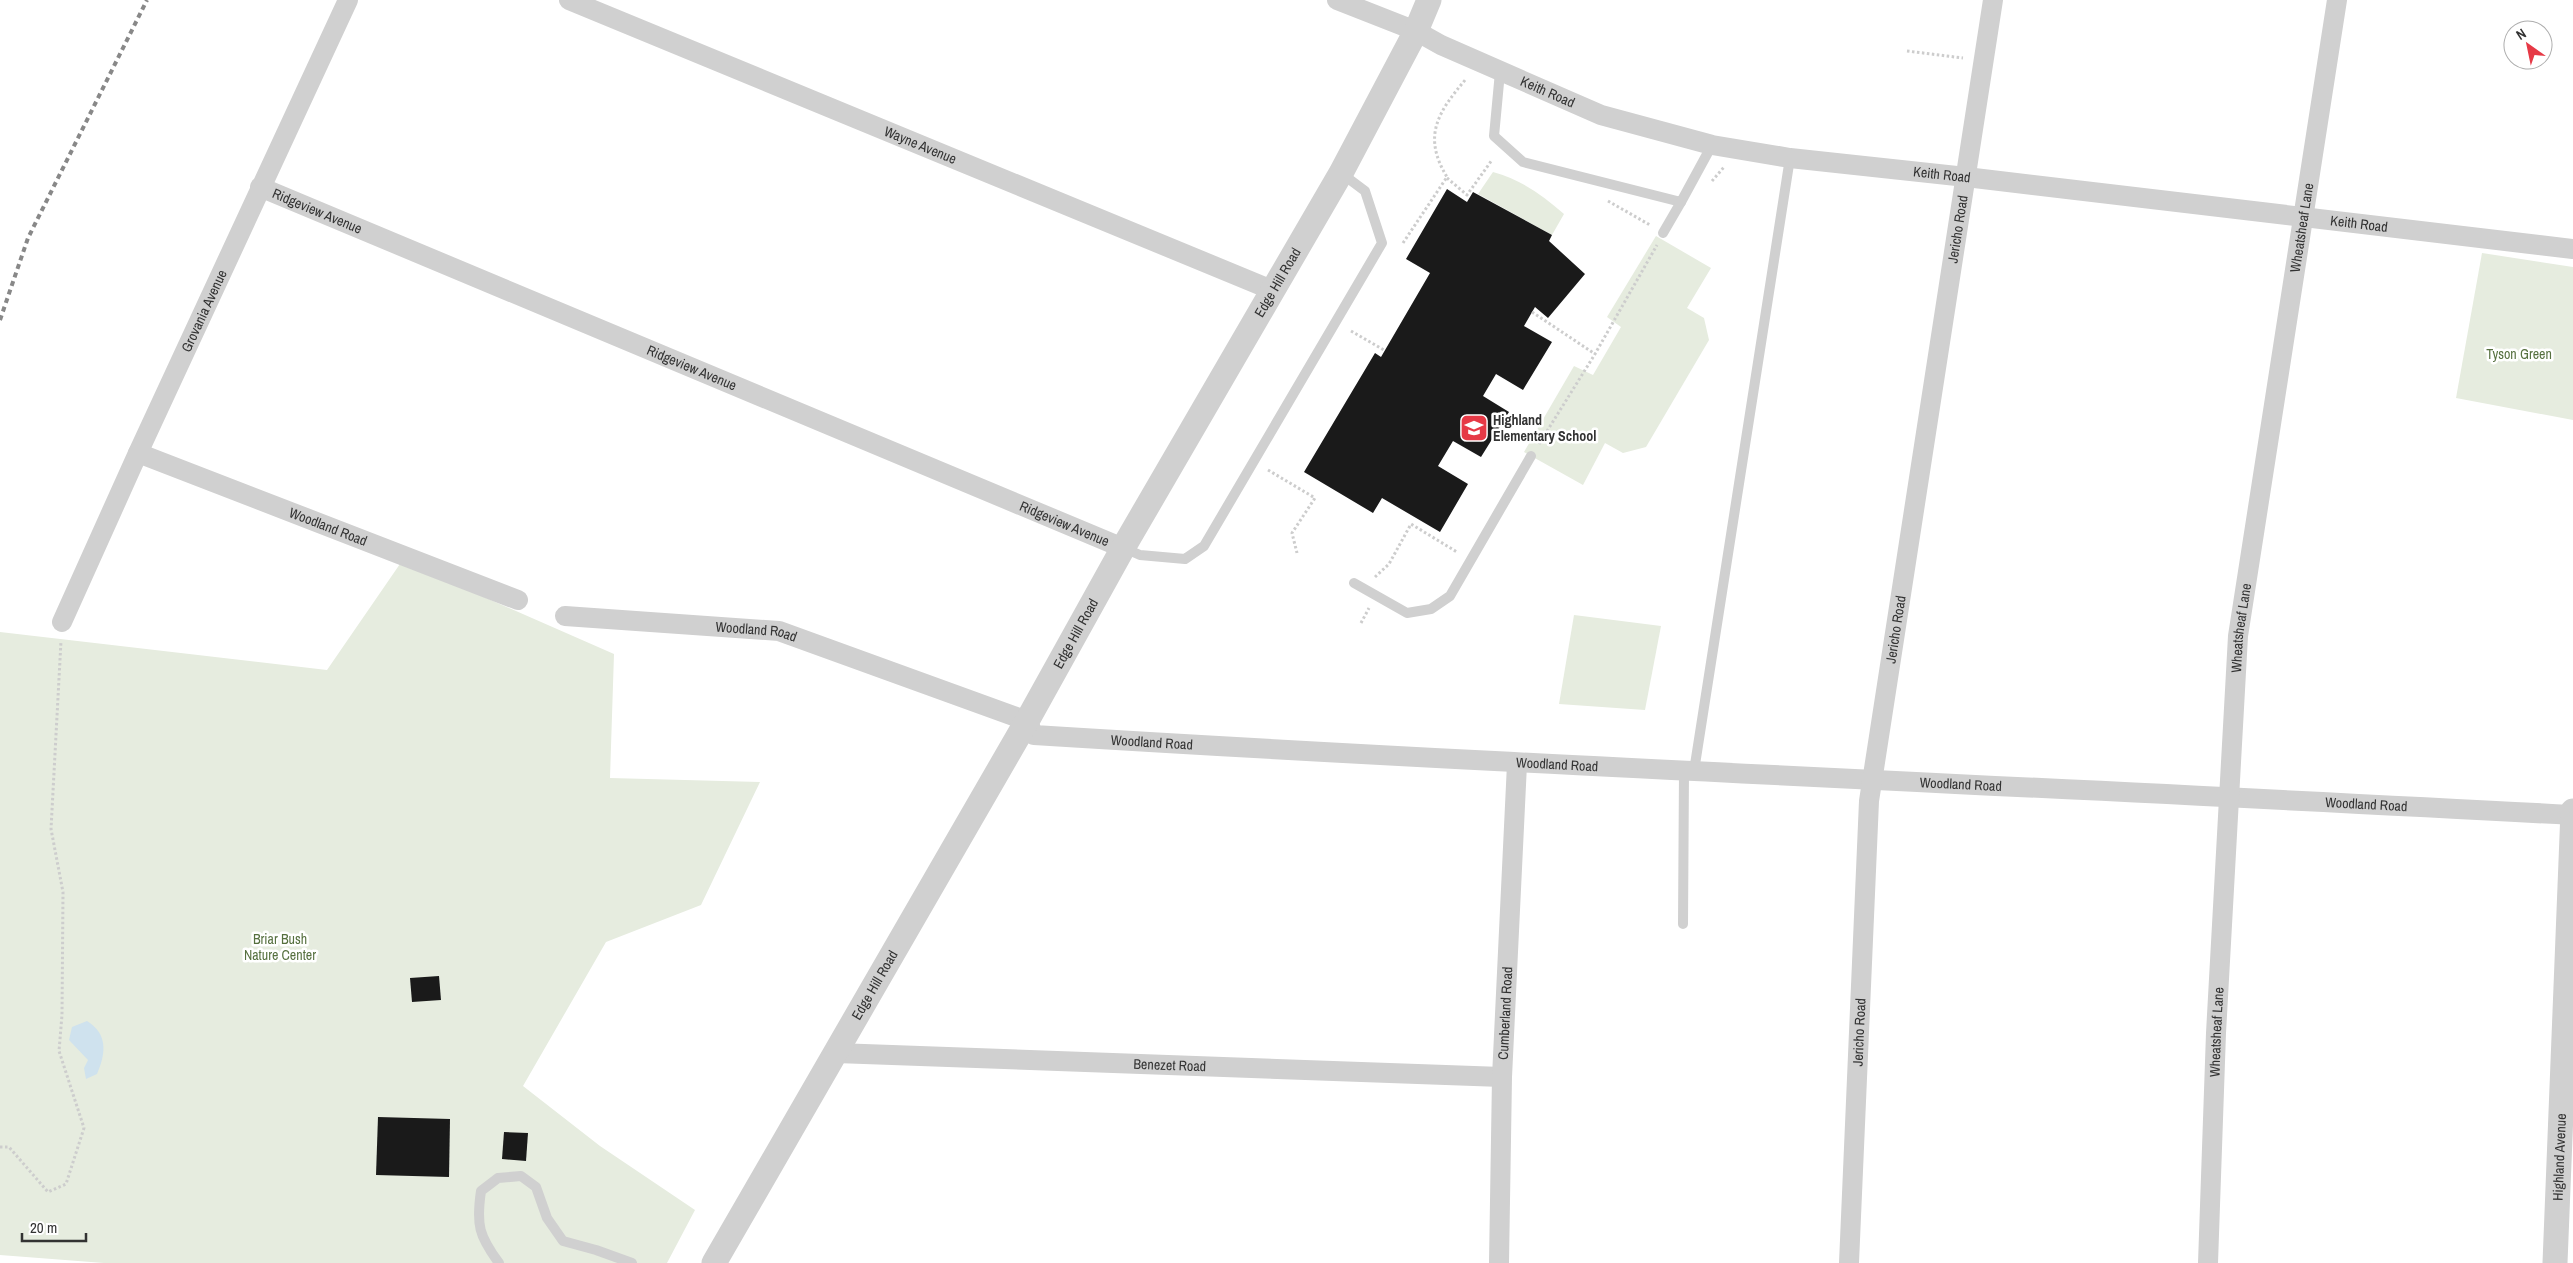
<svg xmlns="http://www.w3.org/2000/svg" width="2573" height="1263" viewBox="0 0 2573 1263" font-family="'Archivo Narrow',sans-serif">
	<rect width="100%" height="100%" fill="#fff"/>
	<g fill="#e6ecdf">
		<path d="M1493 172C1522 180 1542 195 1564 214L1552 235 1478 194Z"/>
		<path d="M1656 236 1711 268 1687 308 1704 318 1709 340 1646 447 1623 453 1605 443 1583 485 1524 452 1574 366 1593 375 1621 327 1607 317Z"/>
		<path d="M2482 253 2573 267V420L2456 398Z"/>
		<path d="M402 561 614 654 610 778 760 782 701 905 606 942 523 1086 600 1146 695 1210 667 1263H104L0 1255V632L327 670Z"/>
		<path d="M1574 615 1661 626 1645 710 1559 704Z"/>
	</g>
	<path fill="#cfe2ee" d="M87 1021C108 1034 106 1053 97 1074L86 1079 84 1068 88 1060 69 1040 72 1027Z"/>
	<g fill="#1a1a1a">
		<path d="M1447 189 1467 202 1473 192 1552 235 1549 241 1585 274 1548 318 1535 307 1524 326 1552 342 1523 390 1496 374 1483 396 1509 412 1481 457 1453 441 1438 466 1468 484 1440 532 1382 498 1373 513 1304 472 1375 353 1381 357 1430 273 1406 259Z"/>
		<path d="M439 976 441 1000 412 1002 410 978Z"/>
		<path d="M378 1117 450 1119 449 1177 376 1175Z"/>
		<path d="M504 1132 528 1133 526 1161 502 1159Z"/>
	</g>
	<g fill="none" stroke-linecap="round" stroke-linejoin="round">
		<g stroke="#cdcdcd" stroke-width="3" stroke-dasharray="2.5 2.5" stroke-linecap="butt">
			<path d="M1907 51 1963 58"/>
			<path d="M1447 178 1467 195 1492 160"/>
			<path d="M1712 181 1724 167"/>
			<path d="M1608 201 1650 225"/>
			<path d="M1403 243 1447 177C1422 136 1438 112 1466 79"/>
			<path d="M1532 312 1595 354"/>
			<path d="M1351 331 1384 350"/>
			<path d="M1539 444 1595 354 1657 245"/>
			<path d="M1268 470 1315 498 1292 533 1297 553"/>
			<path d="M1375 577 1389 564 1411 524 1457 552"/>
			<path d="M1361 623 1369 608"/>
			<path d="M0 1147H9L48 1192 66 1184 84 1128 59 1051 62 1015 63 892 51 829 61 641"/>
		</g>
		<g stroke="#d0d0d0" stroke-width="10">
			<path d="M1500 72 1494 136 1523 162 1681 202 1712 145"/>
			<path d="M1663 233 1681 202"/>
			<path d="M1124 548 1140 555 1185 559 1204 546 1382 243 1365 191 1341 173"/>
			<path d="M1354 583 1407 613 1431 609 1450 596 1531 456"/>
			<path d="M1694 771 1790 158"/>
			<path d="M1683 924 1684 771"/>
			<path d="M499 1263C479 1236 476 1225 481 1191L498 1178 521 1176 536 1187 547 1218 563 1241 596 1250 632 1263"/>
		</g>
		<g stroke="#d0d0d0" stroke-width="20">
			<path id="s1" d="M569 0 1272 290"/>
			<path id="s2" d="M1337 0 1416 31 1441 45 1601 115 1712 145 1790 158 1966 177 2573 249"/>
			<path id="s3" d="M260 187 1123 548"/>
			<path id="s4" d="M138 453 518 600"/>
			<path id="s5" d="M565 616 779 631 1027 721 1034 735C1546 767 2060 787 2572 815"/>
			<path id="s6" d="M62 622 138 453 348 0"/>
			<path id="s7" d="M836 1053 1502 1077"/>
			<path id="s8" d="M1499 1263 1502 1077 1517 764"/>
			<path id="s9" d="M1849 1263 1869 801 1993 0"/>
			<path id="s10" d="M2208 1263 2216 1033 2238 636 2337 0"/>
		</g>
		<g stroke="#d0d0d0" stroke-width="25">
			<path id="s11" d="M714 1263 1027 721 1123 548 1341 173 1416 31 1429 0"/>
			<path id="s12" d="M2555 1263 2573 811"/>
		</g>
		<path stroke="#888" stroke-width="4" stroke-dasharray="5 4" stroke-linecap="butt" d="M0 320 28 238 147 0"/>
	</g>
	<defs>
		<symbol id="school-square" viewBox="-11 -11 22 22"><rect x="-9" y="-9" width="18" height="18" rx="4" fill="#e63946" stroke="#fff"/><path d="M0-5L7-2L0 1L-7-2ZM-4 1L0 2.5L4 1V4Q0 6-4 4Z" fill="#fff"/></symbol>
	</defs>
	<g fill-rule="evenodd">
		<use href="#school-square" x="1458" y="412" width="32" height="32"/>
	</g>
	<g text-anchor="middle" dominant-baseline="central" stroke-width="5" stroke-linejoin="round" paint-order="stroke">
		<g font-size="14" fill="#333" stroke="#fff">
			<text stroke="none"><textPath href="#s2" startOffset="230">Keith Road</textPath></text>
			<text stroke="none"><textPath href="#s1" startOffset="380">Wayne Avenue</textPath></text>
			<text stroke="none"><textPath href="#s2" startOffset="635">Keith Road</textPath></text>
			<text stroke="none"><textPath href="#s3" startOffset="62">Ridgeview Avenue</textPath></text>
			<text stroke="none"><textPath href="#s2" startOffset="1055">Keith Road</textPath></text>
			<text stroke="none"><textPath href="#s10" startOffset="1041">Wheatsheaf Lane</textPath></text>
			<text stroke="none"><textPath href="#s9" startOffset="1041">Jericho Road</textPath></text>
			<text stroke="none"><textPath href="#s11" startOffset="1131">Edge Hill Road</textPath></text>
			<text stroke="none"><textPath href="#s6" startOffset="342">Grovania Avenue</textPath></text>
			<text stroke="none"><textPath href="#s3" startOffset="468">Ridgeview Avenue</textPath></text>
			<text stroke="none"><textPath href="#s3" startOffset="872">Ridgeview Avenue</textPath></text>
			<text stroke="none"><textPath href="#s4" startOffset="204">Woodland Road</textPath></text>
			<text stroke="none"><textPath href="#s10" startOffset="636">Wheatsheaf Lane</textPath></text>
			<text stroke="none"><textPath href="#s9" startOffset="636">Jericho Road</textPath></text>
			<text stroke="none"><textPath href="#s5" startOffset="192">Woodland Road</textPath></text>
			<text stroke="none"><textPath href="#s11" startOffset="726">Edge Hill Road</textPath></text>
			<text stroke="none"><textPath href="#s5" startOffset="612">Woodland Road</textPath></text>
			<text stroke="none"><textPath href="#s5" startOffset="1018">Woodland Road</textPath></text>
			<text stroke="none"><textPath href="#s5" startOffset="1422">Woodland Road</textPath></text>
			<text stroke="none"><textPath href="#s5" startOffset="1828">Woodland Road</textPath></text>
			<text stroke="none"><textPath href="#s11" startOffset="321">Edge Hill Road</textPath></text>
			<text stroke="none"><textPath href="#s8" startOffset="250">Cumberland Road</textPath></text>
			<text stroke="none"><textPath href="#s9" startOffset="231">Jericho Road</textPath></text>
			<text stroke="none"><textPath href="#s10" startOffset="231">Wheatsheaf Lane</textPath></text>
			<text stroke="none"><textPath href="#s7" startOffset="334">Benezet Road</textPath></text>
			<text stroke="none"><textPath href="#s12" startOffset="106">Highland Avenue</textPath></text>
		</g>
		<g font-size="14" fill="#56703f" stroke="#fff">
			<text x="2519" y="354">Tyson Green</text>
			<text x="280" y="939">Briar Bush<tspan x="280" dy="16">Nature Center</tspan></text>
		</g>
		<g font-size="14" font-weight="bold" fill="#333" stroke="#fff" text-anchor="start">
			<text x="1493" y="420">Highland<tspan x="1493" dy="16">Elementary School</tspan></text>
		</g>
	</g>
	<g transform="translate(2528 45) rotate(327)"><circle r="24" fill="#ffffff" stroke="#adadad"/>
	<path d="M0-4L9 19L0 12L-9 19Z" fill="#e63946"/>
	<text y="-8" font-size="14" font-weight="bold" text-anchor="middle" fill="#333333">N</text>
	</g>
	<path d="M22 1233v8h64v-8" fill="none" stroke="#333333" stroke-width="2.5"/>
	<text x="30" y="1233" font-size="15" fill="#333333" stroke="#ffffff" stroke-width="4" paint-order="stroke">20 m</text>
</svg>
